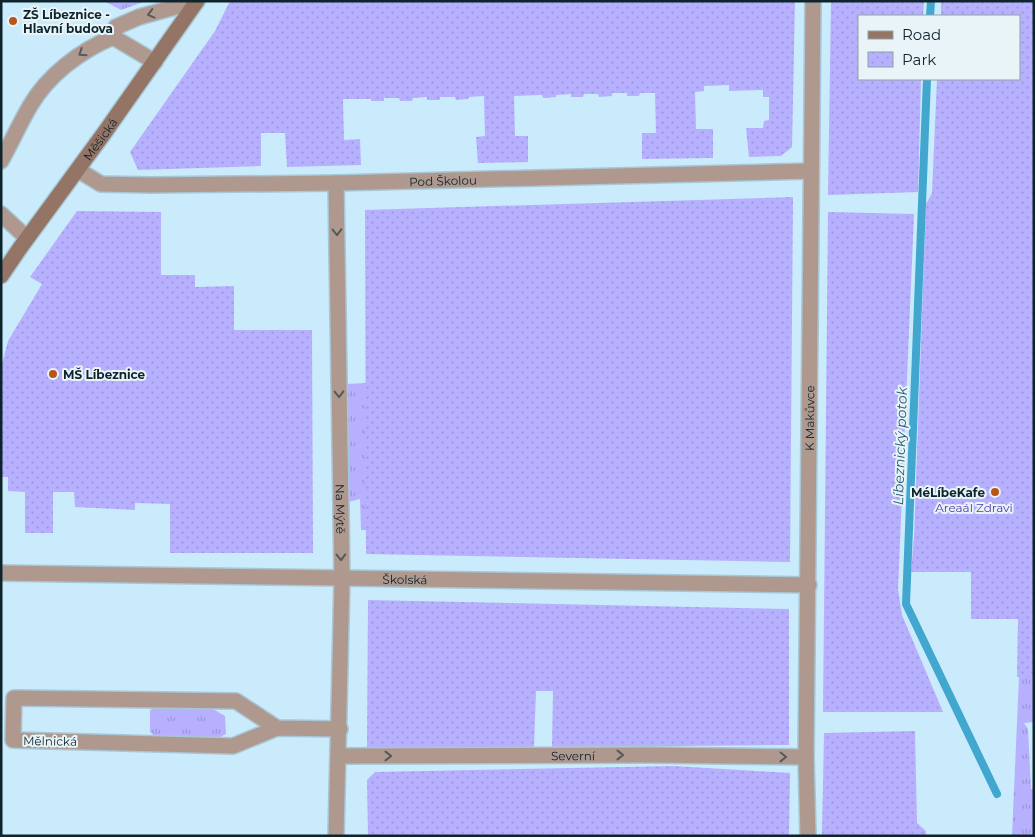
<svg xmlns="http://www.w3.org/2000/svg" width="1035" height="837" viewBox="0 0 1035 837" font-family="Montserrat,sans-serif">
	<defs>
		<pattern id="grass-tufts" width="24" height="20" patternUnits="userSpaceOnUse" patternTransform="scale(1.25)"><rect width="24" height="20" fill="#b7b0fe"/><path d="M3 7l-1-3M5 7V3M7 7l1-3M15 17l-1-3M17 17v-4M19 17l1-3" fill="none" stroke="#9c97da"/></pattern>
		<pattern id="park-dots" width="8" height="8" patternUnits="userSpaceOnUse" patternTransform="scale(1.25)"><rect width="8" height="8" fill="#b7b0fe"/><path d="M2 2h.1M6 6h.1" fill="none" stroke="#9c97da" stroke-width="1.8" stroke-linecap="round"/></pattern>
	</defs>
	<rect width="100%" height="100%" fill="#caebfb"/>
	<g fill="url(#grass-tufts)">
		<path d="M104 1H146L121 10Z"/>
		<path d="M366 383V530H361L360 499 348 502 346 384Z"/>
		<path d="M1019 677H1034V722L1024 723 1028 729 1031 789H1034V834L1032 836H1012Z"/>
		<path d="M160 706 213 709 225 716 226 734 216 739 156 737 150 732V710Z"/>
	</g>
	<g fill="url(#park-dots)">
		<path d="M230 1H795L792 147 781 156 749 157 746 128H763L764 121 769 120V97H763V90L729 91V85L704 86V91L695 92 696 129H713V158L642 159V133H656L655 93H640L639 96H627V93H612V96L599 97 598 94H584L583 97H571V94L556 95V97L543 98 542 95 514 96 515 136H528V162L478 163 476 137 485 136 484 96 469 97 468 99 456 100 455 97H440V100H427V97L413 98 412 101H400L399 98H384V101H371V99H343L344 140 360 139 361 165 287 167 285 133H261V166L138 170 130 152 215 31Z"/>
		<path d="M831 1H924L923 16H859V79H921L918 192 828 195Z"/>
		<path d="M941 1H1034V677H1017L1018 619H971V572H911L914 537 926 204 932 193 937 79H1019V16H941Z"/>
		<path d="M793 197 790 562 366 554 365 210Z"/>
		<path d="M77 211 161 212V275H195V287L234 286V330H312L313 553H170V504L135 503V510L75 507 74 492H53V533H25V492L8 491V477H1V368L8 341 42 284 30 277Z"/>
		<path d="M828 212 914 214 898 589 902 615 943 712H823Z"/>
		<path d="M368 600 789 609V745L552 747 553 691H536L534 747 367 748Z"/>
		<path d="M915 731 917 823 926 831V836H822L824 733Z"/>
		<path d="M674 766 790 773 789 836H368L367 780 375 772Z"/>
	</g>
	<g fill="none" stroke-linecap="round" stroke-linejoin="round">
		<g stroke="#41a7cf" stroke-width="8">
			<path d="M930 16 931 1"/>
			<path d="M927 79 906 604 997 794"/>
		</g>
		<defs>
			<g id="street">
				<path d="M113 37 116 27 139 17 197 1"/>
				<path d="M1 161C11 143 20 123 30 106 48 75 80 51 113 37L155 62"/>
				<path id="s1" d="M78 170 101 184 151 185 336 183 811 171"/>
				<path id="s2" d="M336 183 342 578 336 836"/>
				<path d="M1 214 27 238"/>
				<path id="s3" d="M1 573 809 585"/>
				<path d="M277 728 233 746 13 740 14 698 236 701 277 728 340 729"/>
				<path id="s4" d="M339 756 649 755 806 757"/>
				<path id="s5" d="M808 836 806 757 813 1"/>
			</g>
			<g id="secondary">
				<path id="s6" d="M1 276 20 248 105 132 197 1"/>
			</g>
		</defs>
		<use href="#street" stroke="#a8c7d6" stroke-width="18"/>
		<use href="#secondary" stroke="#a8c7d6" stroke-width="18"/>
		<use href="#street" stroke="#af998f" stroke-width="15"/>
		<use href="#secondary" stroke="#947565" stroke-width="15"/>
	</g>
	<defs><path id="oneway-chevron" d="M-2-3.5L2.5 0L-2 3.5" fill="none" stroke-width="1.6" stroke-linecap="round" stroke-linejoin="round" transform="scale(1.25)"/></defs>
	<g stroke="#565959">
		<use href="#oneway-chevron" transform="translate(151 14) rotate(165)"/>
		<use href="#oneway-chevron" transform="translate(82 53) rotate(146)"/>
		<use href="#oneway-chevron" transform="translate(337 232) rotate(89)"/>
		<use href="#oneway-chevron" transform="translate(339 394) rotate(89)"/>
		<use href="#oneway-chevron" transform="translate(341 557) rotate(89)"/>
		<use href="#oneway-chevron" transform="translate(620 755)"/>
		<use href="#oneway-chevron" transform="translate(388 756)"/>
		<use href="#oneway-chevron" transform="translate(783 757) rotate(1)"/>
	</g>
	<g fill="#b75618" stroke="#e9f4f9" stroke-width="2">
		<circle cx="13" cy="21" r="5"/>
		<circle cx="53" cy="374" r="5"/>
		<circle cx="995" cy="492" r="5"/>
	</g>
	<g text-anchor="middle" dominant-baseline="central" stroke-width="4" stroke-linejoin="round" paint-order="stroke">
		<g font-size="12" font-weight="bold" fill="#0d242d" stroke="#e9f4f9" text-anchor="start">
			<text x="23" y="14">ZŠ Líbeznice -<tspan x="23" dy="14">Hlavní budova</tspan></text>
			<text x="63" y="374">MŠ Líbeznice</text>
			<text x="985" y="492" text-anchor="end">MéLíbeKafe</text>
		</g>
		<g font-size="12" fill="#0d242d" stroke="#e9f4f9">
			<text stroke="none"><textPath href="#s6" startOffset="169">Měšická</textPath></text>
			<text stroke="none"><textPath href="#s1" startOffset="369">Pod Školou</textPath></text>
			<text stroke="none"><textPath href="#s5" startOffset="418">K Makůvce</textPath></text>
			<text stroke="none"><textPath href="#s2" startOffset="326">Na Mýtě</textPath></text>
			<text stroke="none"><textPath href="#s3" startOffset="404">Školská</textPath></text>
			<text transform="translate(50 741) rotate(1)">Mělnická</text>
			<text stroke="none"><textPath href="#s4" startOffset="234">Severní</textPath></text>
		</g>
		<g font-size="12" fill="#523aa7" stroke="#e9f4f9">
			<text x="974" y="507">Areaál Zdravi</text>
		</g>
		<g font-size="14" font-style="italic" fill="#275d73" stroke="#e9f4f9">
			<text transform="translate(900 446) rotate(-88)">Líbeznický potok</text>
		</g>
	</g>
	<rect width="1035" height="837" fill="none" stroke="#0d242d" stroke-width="5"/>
	<rect x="858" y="15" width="162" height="65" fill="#e9f4f9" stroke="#91a1a7"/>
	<rect x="868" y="31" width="25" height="8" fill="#947565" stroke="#91a1a7"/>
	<text x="902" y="40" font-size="15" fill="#0d242d">Road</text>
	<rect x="868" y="52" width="25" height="15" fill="url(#park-dots)" stroke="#91a1a7"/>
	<text x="902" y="65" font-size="15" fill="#0d242d">Park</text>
</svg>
